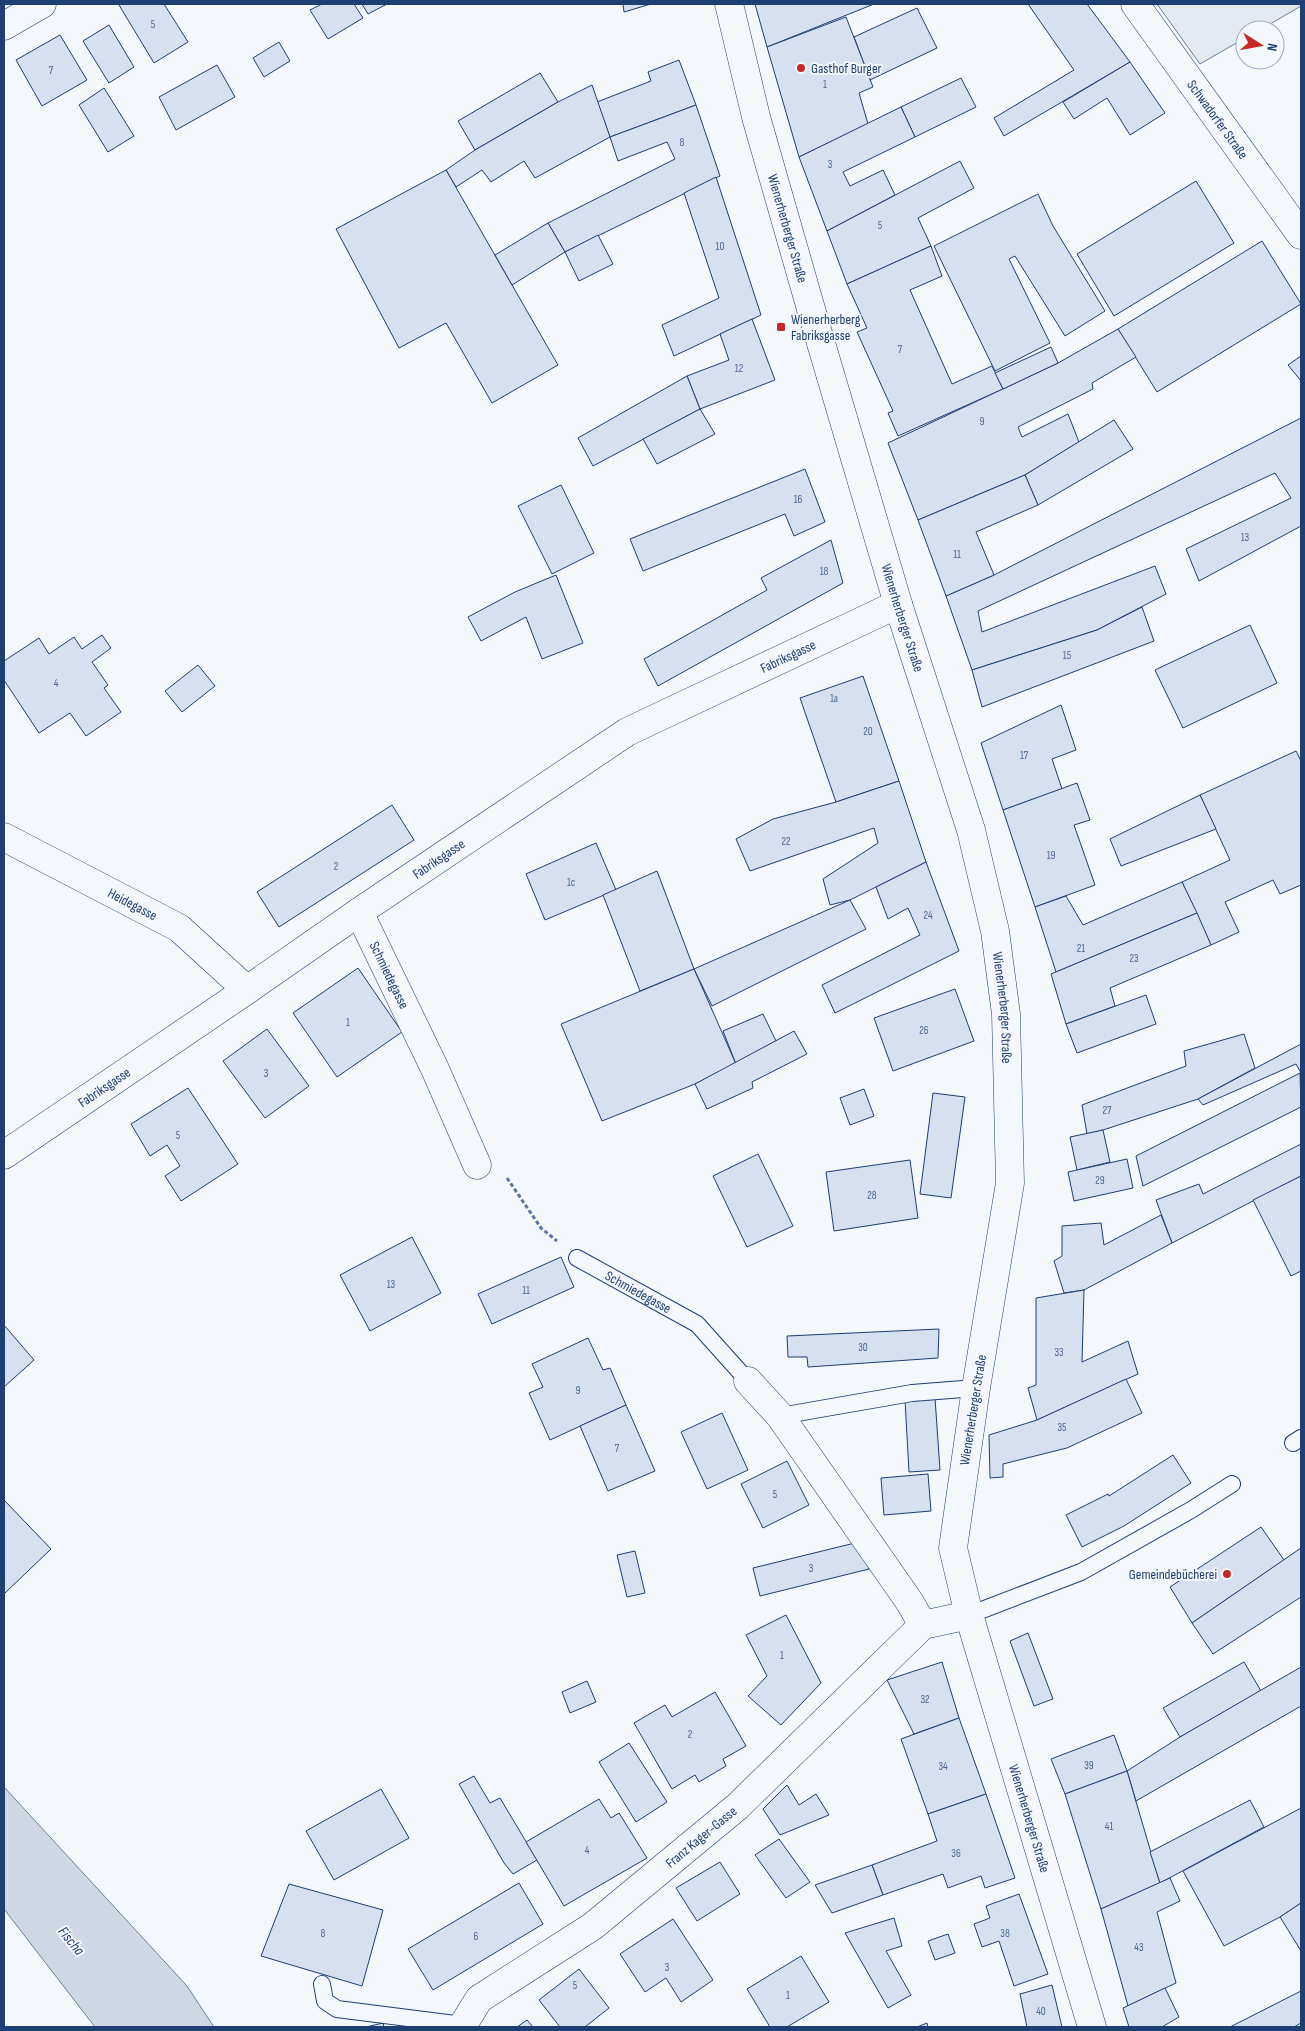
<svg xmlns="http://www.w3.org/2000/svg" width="1305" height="2031" viewBox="0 0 1305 2031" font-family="'Sofia Sans Condensed',sans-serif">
	<rect width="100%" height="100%" fill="#f4f7fb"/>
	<path fill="#e3e9f0" stroke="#687fa3" d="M1157 4H1301V6L1260 30H1245V38L1200 64Z"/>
	<path fill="#cfd7e4" stroke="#687fa3" d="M4 1787 187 1986 214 2027H95L4 1909Z"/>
	<g fill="#d5e0f0" stroke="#1d3f73">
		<path d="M121 4H164L188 42 154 63 119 5Z"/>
		<path d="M322 4H354L363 18 328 39 310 10Z"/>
		<path d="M362 4H387L368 14Z"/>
		<path d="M623 4H651L624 12Z"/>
		<path d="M755 4H874L767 47Z"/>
		<path d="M1028 4H1087L1130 62 1004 136 994 118 1074 70Z"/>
		<path d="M917 8 937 48 870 80 854 37Z"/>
		<path d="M846 17 873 87 859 93 868 124 799 157 767 47Z"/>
		<path d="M109 25 134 67 109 83 83 41Z"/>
		<path d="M60 35 87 80 42 106 16 60Z"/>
		<path d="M279 42 290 61 264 77 253 58Z"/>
		<path d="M679 60 696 105 610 137 597 102 651 81 648 72Z"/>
		<path d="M1130 62 1165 113 1130 135 1107 98 1074 119 1063 102Z"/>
		<path d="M217 65 235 97 176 130 159 97Z"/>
		<path d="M540 73 558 102 475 150 458 121Z"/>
		<path d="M961 78 976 107 915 137 901 107Z"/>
		<path d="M592 85 610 137 535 178 524 161 491 182 482 170 456 187 446 170 475 150 558 102Z"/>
		<path d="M104 88 134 136 108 152 79 105Z"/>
		<path d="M696 105 720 176 565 252 548 223 675 159 667 142 618 161 610 137Z"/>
		<path d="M901 107 915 137 843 172 850 186 883 170 895 195 827 231 799 157Z"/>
		<path d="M960 161 974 188 918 218 931 246 847 284 827 231Z"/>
		<path d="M446 170 558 365 492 403 446 323 399 348 336 229Z"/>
		<path d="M716 177 761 315 674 356 662 325 719 298 684 193Z"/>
		<path d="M1196 181 1234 243 1114 316 1077 254Z"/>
		<path d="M1038 194 1053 226 1105 311 1065 336 1015 256 1009 259 1050 343 995 371 934 246Z"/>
		<path d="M548 223 565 252 512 285 495 255Z"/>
		<path d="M598 235 613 264 579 281 565 252Z"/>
		<path d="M1262 241 1301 304 1157 392 1118 329Z"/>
		<path d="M931 246 942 276 910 290 952 384 992 366 1003 389 898 436 888 413 893 411 857 332 867 328 847 284Z"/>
		<path d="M752 319 775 380 700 409 687 376 729 360 720 334Z"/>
		<path d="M1118 329 1136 357 1092 383 1093 389 1018 427 1022 437 1068 414 1079 442 1025 475 918 520 888 443 1058 363Z"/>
		<path d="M1051 347 1058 363 1003 389 995 373Z"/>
		<path d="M1301 356V381L1288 365Z"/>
		<path d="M687 376 700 409 593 466 578 438Z"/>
		<path d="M700 409 715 434 657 464 643 439Z"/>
		<path d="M1301 418V526L1199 581 1186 549 1291 498 1275 473 978 611 982 632 1155 566 1166 594 1097 630 972 670 946 596 994 575Z"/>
		<path d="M1114 420 1133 449 1038 505 1025 475Z"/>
		<path d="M805 469 825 522 794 536 785 514 643 571 630 539Z"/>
		<path d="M1025 475 1038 505 976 532 994 575 946 596 918 520Z"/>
		<path d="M561 485 594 553 552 574 518 506Z"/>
		<path d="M831 540 843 583 658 686 644 659 767 590 761 578Z"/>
		<path d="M556 575 583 643 542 659 526 617 481 641 468 617 515 592Z"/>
		<path d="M1142 607 1154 641 982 707 972 670 1097 630Z"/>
		<path d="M1250 625 1277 683 1183 728 1155 670Z"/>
		<path d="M102 635 111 648 92 662 108 685 104 688 121 712 86 736 70 713 39 733 4 680V661L39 638 49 654 74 637 82 649Z"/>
		<path d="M198 665 215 686 182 712 165 691Z"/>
		<path d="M863 676 899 781 836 802 800 698Z"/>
		<path d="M1061 705 1076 750 1052 759 1062 789 1003 810 981 743Z"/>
		<path d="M1296 751 1301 761V885L1280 894 1273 880 1225 902 1239 932 1211 945 1182 882 1230 860 1200 795Z"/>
		<path d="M899 781 926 862 850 900 830 905 823 879 878 843 874 828 750 871 736 839 773 819 836 802Z"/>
		<path d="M1077 783 1090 820 1074 825 1095 885 1035 907 1003 810Z"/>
		<path d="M1200 795 1216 829 1121 866 1110 839Z"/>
		<path d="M392 805 414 840 279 927 257 892Z"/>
		<path d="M596 843 616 890 545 920 526 874Z"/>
		<path d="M926 862 959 951 835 1013 822 985 920 935 908 908 888 919 876 887Z"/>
		<path d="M657 871 694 969 640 991 603 895Z"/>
		<path d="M1182 882 1197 913 1056 972 1035 907 1066 896 1083 925Z"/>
		<path d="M850 900 866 929 712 1006 694 969Z"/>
		<path d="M1197 913 1211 945 1110 988 1115 1006 1066 1024 1051 974Z"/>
		<path d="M358 968 402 1032 337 1077 293 1013Z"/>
		<path d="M694 969 736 1064 695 1084 602 1121 561 1024Z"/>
		<path d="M955 989 974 1041 893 1071 874 1018Z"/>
		<path d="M1146 995 1156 1024 1077 1053 1066 1024Z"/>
		<path d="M763 1014 776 1041 736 1064 723 1031Z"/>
		<path d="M267 1029 309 1086 265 1118 223 1061Z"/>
		<path d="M794 1031 807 1054 752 1082 753 1088 707 1109 695 1084Z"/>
		<path d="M1244 1034 1255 1068 1198 1099 1103 1130 1087 1134 1082 1105 1186 1066 1184 1051Z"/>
		<path d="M1301 1044V1073L1296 1064 1203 1105 1198 1099Z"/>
		<path d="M1300 1073 1301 1107 1143 1186 1136 1156Z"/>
		<path d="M188 1088 238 1164 181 1201 165 1176 180 1166 167 1145 150 1156 131 1124Z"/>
		<path d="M864 1089 874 1116 850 1125 840 1098Z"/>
		<path d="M933 1093 965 1097 951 1198 920 1194Z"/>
		<path d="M1103 1130 1110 1162 1077 1170 1070 1137Z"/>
		<path d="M1301 1144V1176L1172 1243 1156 1200 1199 1184 1203 1194Z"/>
		<path d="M758 1154 793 1226 747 1247 713 1176Z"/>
		<path d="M1127 1159 1133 1188 1074 1201 1068 1172Z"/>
		<path d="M910 1160 918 1218 834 1231 826 1172Z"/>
		<path d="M1301 1176V1271L1291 1276 1253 1200Z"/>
		<path d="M1161 1215 1172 1243 1084 1290 1064 1293 1054 1261 1062 1256V1226L1101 1223 1104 1245Z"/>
		<path d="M412 1237 441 1293 370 1331 340 1275Z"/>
		<path d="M561 1257 574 1287 492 1324 478 1294Z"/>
		<path d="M1084 1290 1082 1362 1128 1341 1138 1374 1037 1420 1028 1388 1036 1385V1298Z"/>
		<path d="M4 1325 34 1360 4 1387Z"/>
		<path d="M939 1329 938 1358 808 1367 807 1357H788L787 1336Z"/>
		<path d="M588 1338 603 1370 610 1368 626 1405 550 1440 529 1393 543 1387 532 1364Z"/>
		<path d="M1126 1379 1142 1413 1067 1448 1003 1464V1477L990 1478 989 1435 1037 1420Z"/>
		<path d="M935 1398 940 1470 909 1472 905 1400Z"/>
		<path d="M626 1405 655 1471 608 1491 580 1426Z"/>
		<path d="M722 1413 748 1470 707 1489 681 1432Z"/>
		<path d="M1173 1455 1191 1483 1124 1526 1082 1547 1066 1515 1108 1494 1109 1496Z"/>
		<path d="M787 1461 809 1505 763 1528 741 1484Z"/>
		<path d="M928 1474 931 1511 884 1515 881 1478Z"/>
		<path d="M4 1500 51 1549 5 1593 4 1592Z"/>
		<path d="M1261 1527 1284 1560 1192 1623 1170 1587Z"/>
		<path d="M863 1541 869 1569 760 1596 753 1568Z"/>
		<path d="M1301 1548V1597L1213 1654 1192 1623Z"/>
		<path d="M635 1551 645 1593 627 1597 617 1555Z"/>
		<path d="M786 1615 821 1683 781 1725 748 1696 767 1676 746 1635Z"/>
		<path d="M1028 1633 1053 1699 1034 1706 1010 1641Z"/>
		<path d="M942 1662 959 1718 914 1734 887 1680Z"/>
		<path d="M1244 1662 1261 1691 1180 1737 1163 1708Z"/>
		<path d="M1301 1667V1706L1136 1801 1127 1771 1180 1737Z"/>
		<path d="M587 1681 596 1702 570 1713 562 1692Z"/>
		<path d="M715 1692 746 1746 723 1759 726 1766 699 1782 695 1775 672 1789 634 1723 665 1705 672 1717Z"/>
		<path d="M959 1718 986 1794 928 1814 901 1739Z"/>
		<path d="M1114 1735 1127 1771 1065 1794 1051 1759Z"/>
		<path d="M629 1743 667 1802 636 1822 599 1762Z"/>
		<path d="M1127 1771 1160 1883 1101 1909 1065 1794Z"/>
		<path d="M474 1776 490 1803 500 1798 537 1860 513 1874 504 1863 459 1784Z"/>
		<path d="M787 1785 799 1805 816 1794 829 1815 780 1835 763 1809Z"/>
		<path d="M381 1789 409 1838 334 1880 306 1831Z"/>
		<path d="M986 1794 1015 1878 985 1888 981 1876 948 1888 943 1874 883 1895 872 1865 937 1841 928 1814Z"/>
		<path d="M599 1799 611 1818 619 1813 647 1858 564 1906 526 1842Z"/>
		<path d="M1250 1800 1264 1827 1160 1883 1150 1852Z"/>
		<path d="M1301 1808V1903L1280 1917 1224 1946 1183 1871Z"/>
		<path d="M779 1839 810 1882 786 1898 755 1855Z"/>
		<path d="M720 1862 740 1894 697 1921 676 1888Z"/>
		<path d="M872 1865 883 1895 832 1913 815 1885Z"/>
		<path d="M1170 1878 1180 1901 1157 1912 1176 1983 1128 2006 1101 1909Z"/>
		<path d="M519 1883 543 1924 433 1990 408 1949Z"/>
		<path d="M289 1884 383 1910 362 1986 261 1956Z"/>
		<path d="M1019 1894 1048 1974 1014 1986 999 1941 982 1947 974 1924 990 1918 986 1906Z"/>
		<path d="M1301 1903V1951L1280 1917Z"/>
		<path d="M894 1918 902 1946 886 1951 911 1995 888 2008 845 1933Z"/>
		<path d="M673 1919 713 1980 681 2002 666 1978 645 1992 620 1954Z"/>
		<path d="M948 1934 955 1953 935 1960 928 1941Z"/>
		<path d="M801 1956 829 2002 787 2027H770L747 1989Z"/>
		<path d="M579 1969 609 2008 585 2027H560L539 2000Z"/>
		<path d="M1052 1985 1062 2027H1027L1020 1994Z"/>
		<path d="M1165 1988 1179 2017 1162 2027H1129L1123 2008Z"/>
		<path d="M1301 1991V2023L1294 2027H1230Z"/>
		<path d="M527 2020 533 2027H517Z"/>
		<path d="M383 2023 384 2027H366Z"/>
		<path d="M927 2023 928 2027H917Z"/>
	</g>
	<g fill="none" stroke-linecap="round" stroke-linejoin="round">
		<defs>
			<g id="service">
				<path id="s1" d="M577 1258 697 1324 748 1381"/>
				<path d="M780 1416 912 1393 976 1388"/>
				<path d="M1293 1443 1301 1438"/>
				<path d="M969 1615 1081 1572 1191 1510 1232 1484"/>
				<path d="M322 1984 325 2001 337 2009 463 2025"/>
			</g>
			<g id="minor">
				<path d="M4 26 42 4"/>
				<path id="s2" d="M4 837 179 928 247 990"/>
				<path id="s3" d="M359 912 435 1069 477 1165"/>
				<path id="s4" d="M4 1155 247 990 359 912 627 732 898 604"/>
				<path d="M748 1381 780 1416 909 1601 923 1625 969 1615"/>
				<path id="s5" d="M463 2027V2025L479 1999 593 1926 738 1806 923 1625"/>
			</g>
			<g id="tertiary">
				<path id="s6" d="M729 4 756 117 813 316 898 604 971 830 995 931 1006 1014 1010 1183 976 1388 953 1548 969 1615 1092 2027"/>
			</g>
			<g id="secondary">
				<path id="s7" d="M1135 4 1301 235"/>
			</g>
		</defs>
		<use href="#service" stroke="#1d3f73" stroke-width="18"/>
		<use href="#minor" stroke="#1d3f73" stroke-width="29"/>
		<use href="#tertiary" stroke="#1d3f73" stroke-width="29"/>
		<use href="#secondary" stroke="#1d3f73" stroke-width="29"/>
		<path stroke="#5e769c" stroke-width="3" stroke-dasharray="4 2.5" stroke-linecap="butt" d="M507 1178 541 1228 557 1241"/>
		<use href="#service" stroke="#f4f7fb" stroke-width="16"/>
		<use href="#minor" stroke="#f4f7fb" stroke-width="28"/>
		<use href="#tertiary" stroke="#f4f7fb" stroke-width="28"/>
		<use href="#secondary" stroke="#f4f7fb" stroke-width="28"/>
	</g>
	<g fill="#c62828" stroke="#f4f7fb" stroke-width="2">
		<circle cx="801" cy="68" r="5"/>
		<rect x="776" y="322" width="10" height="10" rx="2.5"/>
		<circle cx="1227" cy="1574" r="5"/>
	</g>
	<g text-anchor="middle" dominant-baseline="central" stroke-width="4" stroke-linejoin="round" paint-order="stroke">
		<g font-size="11" fill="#4b6792">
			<text x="153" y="24">5</text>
			<text x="51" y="70">7</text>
			<text x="825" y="84">1</text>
			<text x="682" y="142">8</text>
			<text x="830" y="164">3</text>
			<text x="880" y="225">5</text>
			<text x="720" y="246">10</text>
			<text x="900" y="349">7</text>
			<text x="739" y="368">12</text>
			<text x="982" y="421">9</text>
			<text x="798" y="499">16</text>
			<text x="1245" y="537">13</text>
			<text x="957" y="554">11</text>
			<text x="824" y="571">18</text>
			<text x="1067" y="655">15</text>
			<text x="56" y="683">4</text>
			<text x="834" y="698">1a</text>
			<text x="868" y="731">20</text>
			<text x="1024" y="755">17</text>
			<text x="786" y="841">22</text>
			<text x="1051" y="855">19</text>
			<text x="336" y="866">2</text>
			<text x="571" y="882">1c</text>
			<text x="928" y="915">24</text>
			<text x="1081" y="948">21</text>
			<text x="1134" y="958">23</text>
			<text x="348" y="1022">1</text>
			<text x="924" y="1030">26</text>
			<text x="266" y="1073">3</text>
			<text x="1107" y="1110">27</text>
			<text x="178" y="1135">5</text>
			<text x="1100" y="1180">29</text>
			<text x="872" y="1195">28</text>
			<text x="391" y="1284">13</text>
			<text x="526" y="1290">11</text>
			<text x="863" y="1347">30</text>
			<text x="1059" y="1352">33</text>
			<text x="578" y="1390">9</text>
			<text x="1062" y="1427">35</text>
			<text x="617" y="1448">7</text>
			<text x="775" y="1494">5</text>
			<text x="811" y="1568">3</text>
			<text x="782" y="1655">1</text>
			<text x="925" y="1699">32</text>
			<text x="690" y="1734">2</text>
			<text x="1089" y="1765">39</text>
			<text x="943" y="1766">34</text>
			<text x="1109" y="1826">41</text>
			<text x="587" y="1850">4</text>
			<text x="956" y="1853">36</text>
			<text x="323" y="1933">8</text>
			<text x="1005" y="1933">38</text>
			<text x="476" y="1936">6</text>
			<text x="1139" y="1947">43</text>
			<text x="667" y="1967">3</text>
			<text x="575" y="1985">5</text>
			<text x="788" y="1995">1</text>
			<text x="1041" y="2011">40</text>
		</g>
		<g font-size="14" fill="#1d3f73" stroke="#f4f7fb" text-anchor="start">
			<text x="811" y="68">Gasthof Burger</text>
			<text x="791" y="319">Wienerherberg<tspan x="791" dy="16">Fabriksgasse</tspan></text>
			<text x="1217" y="1574" text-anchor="end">Gemeindebücherei</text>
		</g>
		<g font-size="14" fill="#1d3f73" stroke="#f4f7fb">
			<text stroke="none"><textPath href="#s7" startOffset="142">Schwadorfer Straße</textPath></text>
			<text stroke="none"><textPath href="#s6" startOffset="232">Wienerherberger Straße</textPath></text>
			<text stroke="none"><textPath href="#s6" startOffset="638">Wienerherberger Straße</textPath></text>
			<text stroke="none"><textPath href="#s4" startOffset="931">Fabriksgasse</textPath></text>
			<text stroke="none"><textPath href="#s4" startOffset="526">Fabriksgasse</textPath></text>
			<text stroke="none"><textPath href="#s2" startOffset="145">Heidegasse</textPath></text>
			<text stroke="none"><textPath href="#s3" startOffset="70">Schmiedegasse</textPath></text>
			<text stroke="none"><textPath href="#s6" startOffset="1042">Wienerherberger Straße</textPath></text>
			<text stroke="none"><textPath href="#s4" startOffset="121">Fabriksgasse</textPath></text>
			<text stroke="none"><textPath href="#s1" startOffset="70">Schmiedegasse</textPath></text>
			<text transform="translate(973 1410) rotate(-81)">Wienerherberger Straße</text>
			<text stroke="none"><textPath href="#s6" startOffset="1868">Wienerherberger Straße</textPath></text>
			<text stroke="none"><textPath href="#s5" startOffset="308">Franz Kager-Gasse</textPath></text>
		</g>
		<g font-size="15" font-style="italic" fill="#1d3f73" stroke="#f4f7fb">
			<text transform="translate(71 1941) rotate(51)">Fischa</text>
		</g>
	</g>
	<rect width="1305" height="2031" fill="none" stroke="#1d3f73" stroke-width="10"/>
	<g transform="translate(1260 45) rotate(101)"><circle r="24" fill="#f4f7fb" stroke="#9eadc5"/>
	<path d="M0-4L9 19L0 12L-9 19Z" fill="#c62828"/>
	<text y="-8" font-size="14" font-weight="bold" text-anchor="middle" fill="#1d3f73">N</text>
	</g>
</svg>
